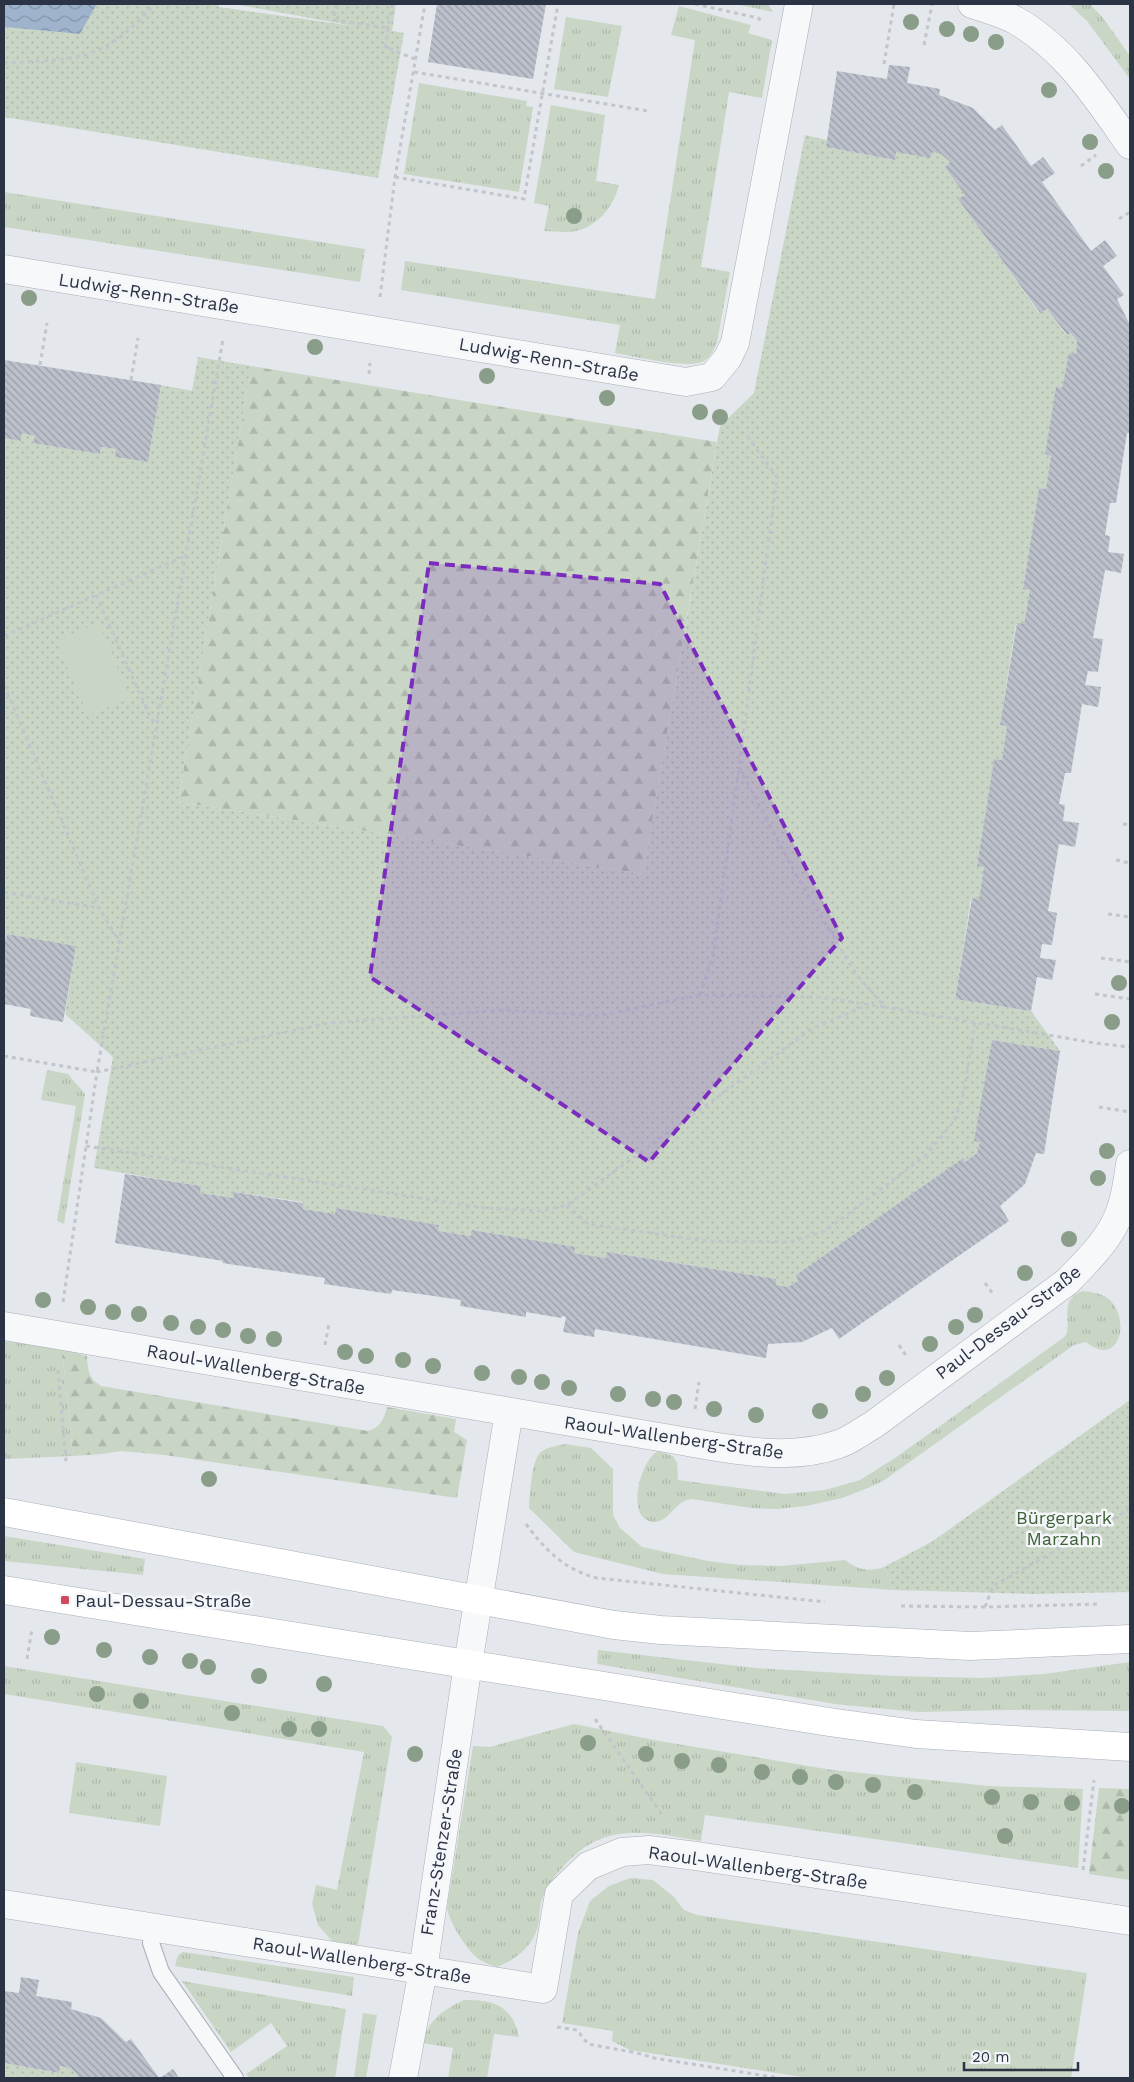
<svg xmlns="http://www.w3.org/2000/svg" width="1134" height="2082" viewBox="0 0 1134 2082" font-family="'Work Sans',sans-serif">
	<defs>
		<pattern id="grass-tufts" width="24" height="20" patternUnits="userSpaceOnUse" patternTransform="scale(1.25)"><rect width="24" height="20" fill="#c9d6c5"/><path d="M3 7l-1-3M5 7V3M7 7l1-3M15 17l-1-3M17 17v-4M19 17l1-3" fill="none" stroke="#adb8ab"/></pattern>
		<pattern id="forest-firs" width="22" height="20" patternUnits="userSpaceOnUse" patternTransform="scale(1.25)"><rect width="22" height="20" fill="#c9d6c5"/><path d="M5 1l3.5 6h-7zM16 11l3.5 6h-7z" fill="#adb8ab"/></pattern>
		<pattern id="park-dots" width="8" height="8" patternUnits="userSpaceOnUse" patternTransform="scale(1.25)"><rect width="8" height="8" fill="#c9d6c5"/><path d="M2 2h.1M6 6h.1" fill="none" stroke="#adb8ab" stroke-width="1.8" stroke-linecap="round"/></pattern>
		<pattern id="water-waves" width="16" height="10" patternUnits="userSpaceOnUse" patternTransform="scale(1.25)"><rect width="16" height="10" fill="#9fb4cc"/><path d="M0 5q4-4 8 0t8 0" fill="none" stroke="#8293a7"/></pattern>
		<pattern id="building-back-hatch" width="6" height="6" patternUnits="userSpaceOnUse" patternTransform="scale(1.25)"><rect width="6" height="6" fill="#bbc0ca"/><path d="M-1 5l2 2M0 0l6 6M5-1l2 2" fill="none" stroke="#989da6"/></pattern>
	</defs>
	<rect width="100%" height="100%" fill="#e4e7ec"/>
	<g fill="url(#grass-tufts)">
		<path d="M735 4H768L773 12Z"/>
		<path d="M1069 4H1090L1103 18 1130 56V79L1087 21Z"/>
		<path d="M679 6 751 25 748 33 772 40 762 98 729 92 701 267 730 272 717 342C714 349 711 357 704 361 690 370 633 356 615 353L620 325 401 290 405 261 655 299 695 40 671 35Z"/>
		<path d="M566 17 622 26 608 97 554 89Z"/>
		<path d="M419 83 527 101 526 106 533 107 519 192 404 174Z"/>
		<path d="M551 105 605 115 596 181 619 185C614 206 597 227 576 231 566 233 554 231 544 231L549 206 534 203Z"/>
		<path d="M4 192 365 249 360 282 4 227Z"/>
		<path d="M47 1070 68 1074 85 1094 64 1224 57 1221 76 1106 41 1100Z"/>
		<path d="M1083 1291C1091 1292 1099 1293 1106 1297 1133 1316 1120 1370 1086 1342L1074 1345 883 1481 868 1488 842 1498 806 1506 776 1509 751 1508 692 1499C673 1501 670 1523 653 1522 624 1519 641 1459 658 1451L673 1456 677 1463 678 1480 785 1494 825 1490 860 1480 895 1458 1063 1338C1076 1328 1055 1300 1083 1291Z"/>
		<path d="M4 1341 62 1349 73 1456 4 1459Z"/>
		<path d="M565 1444 591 1448 613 1469V1515L620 1528 642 1547 708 1561 740 1565 781 1566 845 1560C858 1570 868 1572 884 1567L894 1590 663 1574 574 1552 529 1508C530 1494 531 1465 539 1454 545 1447 557 1446 565 1444Z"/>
		<path d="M4 1536 145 1559 143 1575 4 1561Z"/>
		<path d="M598 1650 755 1668 895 1676 983 1678 1044 1674 1130 1662V1711L1007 1710 918 1712 835 1704 597 1664Z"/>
		<path d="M4 1666 383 1726 392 1737 358 1945 332 1941 318 1925 312 1904 316 1885 337 1890 364 1752 4 1694Z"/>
		<path d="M574 1724 659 1741 832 1770 989 1786 1083 1789 1078 1868 705 1815 701 1841C648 1832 603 1820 563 1867 554 1877 545 1889 541 1902 539 1911 540 1920 537 1929 531 1948 515 1960 497 1967 492 1965 487 1964 482 1961 469 1955 449 1922 447 1908L473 1746 490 1747Z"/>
		<path d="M76 1762 167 1776 160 1826 69 1813Z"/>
		<path d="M630 1878 653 1880 674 1897 684 1910 697 1915 1087 1973 1071 2078H809L630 2050 612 2041 613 2031 562 2023 578 1933 590 1901 609 1886Z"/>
		<path d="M183 1952 354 1977 352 1996 175 1966 178 1955Z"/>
		<path d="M182 1981 346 2009 335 2078H250L246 2074 287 2046 271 2023 231 2052Z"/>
		<path d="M464 2000C494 2000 512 2005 519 2037L494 2034 487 2078H448L453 2048 422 2043C428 2020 444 2009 464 2000Z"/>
		<path d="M363 2013 377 2015 366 2078H354Z"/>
	</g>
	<g fill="url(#forest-firs)">
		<path d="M251 366 717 442 643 874 178 802Z"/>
		<path d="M62 1349 87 1356C88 1371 88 1377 101 1386L368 1431C381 1427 384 1419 387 1407L456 1419 454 1432 467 1440 457 1498 165 1455 121 1451 102 1454 73 1456Z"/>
		<path d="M1099 1788 1130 1789V1880L1089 1874Z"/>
	</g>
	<g fill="url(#park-dots)">
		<path d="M97 4H218L219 7 354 26 234 4H396L392 31 404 33 378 178 4 117V27L80 34Z"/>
		<path d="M805 135 827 140 826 147 894 160 896 152H932L941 154 950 162 945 167 965 195 959 200 1039 313 1047 309 1066 335 1071 333 1077 341 1076 354H1069L1062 388H1056L1045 454 1051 456 1046 489 1039 488 1023 588 1030 590 1024 624H1016L1000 725 1007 726 1002 760 994 759 977 865 984 867 979 899 971 898 955 999 1031 1011 1060 1051 992 1040 975 1140 980 1142 977 1153 965 1162 963 1158 796 1275 798 1281 788 1287 776 1285V1279L608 1252 606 1258 574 1253V1247L473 1230 471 1236 438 1231 439 1225 336 1208 335 1214 303 1209V1202L235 1192 233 1198 200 1193 201 1186 94 1168 113 1057 65 1014 76 946 7 934 6 940H4V438L21 441 22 433 35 436 34 443 100 454 101 447 116 449 115 457 148 462 161 385 192 391 198 357 251 366 178 802 643 874 720 426 754 393Z"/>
		<path d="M1130 1400V1592L1031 1594 894 1590 884 1567 933 1541Z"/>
		<path d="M4 2063 58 2073 60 2066 70 2068 78 2075 76 2078H4Z"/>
	</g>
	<path fill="#c9d6c5" d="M99 623 130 698 88 715 56 640Z"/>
	<path fill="url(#water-waves)" d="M4 4H97L80 34 4 27Z"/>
	<g fill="url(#building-back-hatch)">
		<path d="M437 4H546L533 79 428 62Z"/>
		<path d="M889 65 910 67 907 83 940 89 939 95 973 108 995 130 1002 125 1031 166 1043 157 1055 173 1042 182 1091 251 1105 240 1117 256 1103 266 1124 295 1117 299 1130 325V433H1127L1116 503H1110L1105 535 1110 536 1108 552 1124 554 1121 573 1105 570 1093 638 1103 639 1098 672 1088 671 1085 685 1101 687 1098 707 1082 704 1071 773H1065L1059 804 1065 805 1063 821 1079 823 1075 847 1059 844 1048 911 1057 913 1052 945 1042 944 1040 958 1056 960 1052 980 1037 977 1031 1011 955 999 972 898 979 899 984 867 977 866 994 759 1002 760 1007 726 1000 725 1017 623 1024 624 1030 590 1023 589 1039 488 1046 489 1051 456 1045 454 1056 387 1062 388 1069 353 1076 354 1077 341 1071 333 1067 335 1047 309 1040 313 958 199 965 195 945 167 950 162 941 154 932 152 930 158 896 152 895 160 826 147 837 71 887 79Z"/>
		<path d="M4 360 161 385 148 462 115 457 116 449 101 447 100 454 33 443 35 436 22 433 21 441 4 438Z"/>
		<path d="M7 934 76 946 63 1022 30 1016 31 1009 4 1004V940H6Z"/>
		<path d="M992 1040 1060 1051 1044 1154 1036 1153 1025 1184 1000 1206 1009 1221 839 1339 832 1328 802 1342 768 1344 766 1358 595 1329 594 1337 563 1332 566 1317 562 1316 561 1318 526 1312V1317L460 1306 461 1300 392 1290 391 1294 324 1284 325 1278 222 1263 223 1261 115 1243 125 1174 201 1186 200 1193 233 1198 234 1192 303 1203V1209L335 1214 336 1208 439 1225 438 1231 471 1236 472 1230 575 1247 574 1253 606 1258 607 1252 776 1279V1285L788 1287 798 1281 796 1275 963 1158 965 1162 977 1153 980 1142 974 1141Z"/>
		<path d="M21 1977 39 1980 36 1996 72 2002 71 2009 101 2018 126 2042 131 2039 159 2078H76L78 2075 70 2068 60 2066 59 2073 4 2063V1991L19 1993Z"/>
		<path d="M173 2069 179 2078H160Z"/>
	</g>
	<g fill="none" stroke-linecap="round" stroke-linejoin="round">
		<defs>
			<path id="service" d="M153 1927 151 1943 161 1972 235 2078"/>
			<g id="minor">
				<path d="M972 4C986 9 1002 13 1015 20 1066 49 1097 98 1130 145"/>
				<path d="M4 269 686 382 712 377 727 359 735 343 799 4"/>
				<path d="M4 1326 671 1439C725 1448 786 1463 839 1444 851 1440 862 1431 873 1425L1068 1281C1084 1264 1101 1248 1113 1227 1124 1208 1127 1185 1130 1164"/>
				<path d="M4 1904 543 1989 559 1894 588 1866 622 1852 649 1850 696 1856 1130 1921"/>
				<path d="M403 2078 423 1970 468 1664 509 1412"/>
			</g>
			<g id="secondary">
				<path d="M4 1512 614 1625 661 1630 970 1646 1130 1639"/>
				<path d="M4 1590 829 1722 916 1734 1130 1747"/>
			</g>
		</defs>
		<use href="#service" stroke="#a9aeb7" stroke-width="18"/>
		<use href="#minor" stroke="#a9aeb7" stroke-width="29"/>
		<use href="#secondary" stroke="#a9aeb7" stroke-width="29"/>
		<g stroke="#c2c5cb" stroke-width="3" stroke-dasharray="4 4" stroke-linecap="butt">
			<path d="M336 4 334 20 388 28"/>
			<path d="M392 4 385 47 415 59"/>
			<path d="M695 4 758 18 762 21"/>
			<path d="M924 45 932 4"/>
			<path d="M4 63C31 61 61 62 88 54 113 46 138 24 154 4"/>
			<path d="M884 64 894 4"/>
			<path d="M414 72 648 111"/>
			<path d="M1081 166 1096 155"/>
			<path d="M395 177 524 199 558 4"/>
			<path d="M1119 219 1130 212"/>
			<path d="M380 297 395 177 425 4"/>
			<path d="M40 365 47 323"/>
			<path d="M369 374 370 363"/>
			<path d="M131 380 138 338"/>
			<path d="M747 436 777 477 739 767 795 873 856 974 885 1007 1095 1043 1130 1047"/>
			<path d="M96 595 151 719 158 724"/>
			<path d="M4 636 185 556"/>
			<path d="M4 685 99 908 120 943"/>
			<path d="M1123 824 1130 825"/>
			<path d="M1116 860 1130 863"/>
			<path d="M4 892 99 908"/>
			<path d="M1108 914 1130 917"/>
			<path d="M1101 958 1130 962"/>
			<path d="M1095 994 1130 999"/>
			<path d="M700 995 713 956 739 767"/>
			<path d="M4 1056 97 1072 223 339"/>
			<path d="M1099 1107 1130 1112"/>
			<path d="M86 1146 485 1208 542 1211 567 1205 590 1189 813 1028 868 1005"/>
			<path d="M567 1205 588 1224 706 1241 790 1242 825 1231 925 1156 955 1120 964 1092 975 1022"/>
			<path d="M985 1283 993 1294"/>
			<path d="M63 1302 97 1072 329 1023 501 1010 597 1016 700 995 818 997 885 1007"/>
			<path d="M325 1345 329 1324"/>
			<path d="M899 1345 907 1357"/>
			<path d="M58 1370 66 1461"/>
			<path d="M695 1409 699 1382"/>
			<path d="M526 1524C545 1550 565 1570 597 1578L825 1602"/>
			<path d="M901 1606 985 1607 1100 1604"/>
			<path d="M985 1607 993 1586 1130 1509"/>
			<path d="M27 1659 32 1629"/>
			<path d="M595 1719 663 1816"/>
			<path d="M1083 1870 1094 1780"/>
			<path d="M557 2027 577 2030 588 2044 637 2053 654 2058 779 2078"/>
		</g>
		<use href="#service" stroke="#f7f8fa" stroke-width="16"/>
		<use href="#minor" stroke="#f7f8fa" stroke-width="28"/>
		<use href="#secondary" stroke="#fff" stroke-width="28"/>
	</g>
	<g fill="#899d89">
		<circle cx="911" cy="22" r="8"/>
		<circle cx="947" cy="29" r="8"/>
		<circle cx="971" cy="34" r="8"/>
		<circle cx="996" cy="42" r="8"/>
		<circle cx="1049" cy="90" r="8"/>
		<circle cx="1090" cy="142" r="8"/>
		<circle cx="1106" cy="171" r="8"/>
		<circle cx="574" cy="216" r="8"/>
		<circle cx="29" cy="298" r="8"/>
		<circle cx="315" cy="347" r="8"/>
		<circle cx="487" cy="376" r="8"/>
		<circle cx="607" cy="398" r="8"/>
		<circle cx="700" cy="412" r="8"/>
		<circle cx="720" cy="417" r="8"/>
		<circle cx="1119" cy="983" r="8"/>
		<circle cx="1112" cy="1022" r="8"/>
		<circle cx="1107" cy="1151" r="8"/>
		<circle cx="1098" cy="1178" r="8"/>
		<circle cx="1069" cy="1239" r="8"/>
		<circle cx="1025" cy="1273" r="8"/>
		<circle cx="43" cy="1300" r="8"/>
		<circle cx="88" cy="1307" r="8"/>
		<circle cx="113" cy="1312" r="8"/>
		<circle cx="139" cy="1314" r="8"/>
		<circle cx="975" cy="1315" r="8"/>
		<circle cx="171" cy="1323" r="8"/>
		<circle cx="198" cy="1327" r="8"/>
		<circle cx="956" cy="1327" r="8"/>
		<circle cx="223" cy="1330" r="8"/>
		<circle cx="248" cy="1336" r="8"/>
		<circle cx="274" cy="1339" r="8"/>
		<circle cx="930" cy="1344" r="8"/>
		<circle cx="345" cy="1352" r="8"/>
		<circle cx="366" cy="1356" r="8"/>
		<circle cx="403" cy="1360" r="8"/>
		<circle cx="433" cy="1366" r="8"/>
		<circle cx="482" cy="1373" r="8"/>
		<circle cx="519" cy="1377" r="8"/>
		<circle cx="887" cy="1378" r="8"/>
		<circle cx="542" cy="1382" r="8"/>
		<circle cx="569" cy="1388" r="8"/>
		<circle cx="618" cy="1394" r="8"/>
		<circle cx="863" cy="1394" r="8"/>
		<circle cx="653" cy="1399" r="8"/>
		<circle cx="674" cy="1402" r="8"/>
		<circle cx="714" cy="1409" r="8"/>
		<circle cx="820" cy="1411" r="8"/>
		<circle cx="756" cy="1415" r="8"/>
		<circle cx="209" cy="1479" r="8"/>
		<circle cx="52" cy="1637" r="8"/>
		<circle cx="104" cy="1650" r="8"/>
		<circle cx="150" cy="1657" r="8"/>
		<circle cx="190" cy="1661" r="8"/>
		<circle cx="208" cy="1667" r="8"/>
		<circle cx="259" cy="1676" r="8"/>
		<circle cx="324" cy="1684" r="8"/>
		<circle cx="97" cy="1694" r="8"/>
		<circle cx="141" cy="1701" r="8"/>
		<circle cx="232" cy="1713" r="8"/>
		<circle cx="289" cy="1729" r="8"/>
		<circle cx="319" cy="1729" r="8"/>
		<circle cx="588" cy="1743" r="8"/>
		<circle cx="415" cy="1754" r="8"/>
		<circle cx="646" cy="1754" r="8"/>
		<circle cx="682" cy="1761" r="8"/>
		<circle cx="719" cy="1765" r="8"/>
		<circle cx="762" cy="1772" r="8"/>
		<circle cx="800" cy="1777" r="8"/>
		<circle cx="836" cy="1782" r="8"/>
		<circle cx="873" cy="1785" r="8"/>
		<circle cx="915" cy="1792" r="8"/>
		<circle cx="992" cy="1797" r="8"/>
		<circle cx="1031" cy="1802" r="8"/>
		<circle cx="1072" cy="1803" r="8"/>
		<circle cx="1122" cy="1806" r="8"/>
		<circle cx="1005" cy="1836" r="8"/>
	</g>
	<path fill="#7b2cbf" fill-opacity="0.2" stroke="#7b2cbf" stroke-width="4" stroke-dasharray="10 6" stroke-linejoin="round" d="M429 563 660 584 842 938 649 1162 370 977Z"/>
	<rect fill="#d1495b" stroke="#f4f6f9" stroke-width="2" x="60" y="1595" width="10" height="10" rx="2.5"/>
	<g text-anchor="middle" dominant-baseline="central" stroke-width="5" stroke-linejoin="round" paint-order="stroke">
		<g font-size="18" fill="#2b3445" stroke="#f4f6f9">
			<text transform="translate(149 293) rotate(9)">Ludwig-Renn-Straße</text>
			<text transform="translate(549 359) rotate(10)">Ludwig-Renn-Straße</text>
			<text transform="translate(1008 1322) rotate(-37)">Paul-Dessau-Straße</text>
			<text transform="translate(256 1369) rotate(10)">Raoul-Wallenberg-Straße</text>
			<text transform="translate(674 1437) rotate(8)">Raoul-Wallenberg-Straße</text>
			<text transform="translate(441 1842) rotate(-81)">Franz-Stenzer-Straße</text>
			<text transform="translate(758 1867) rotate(8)">Raoul-Wallenberg-Straße</text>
			<text transform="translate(362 1960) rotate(9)">Raoul-Wallenberg-Straße</text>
		</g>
		<g font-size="18" fill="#3f6138" stroke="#f4f6f9">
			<text x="1064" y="1517">Bürgerpark<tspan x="1064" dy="21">Marzahn</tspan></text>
		</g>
		<g font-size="18" fill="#2b3445" stroke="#f4f6f9" text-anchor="start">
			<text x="75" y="1600">Paul-Dessau-Straße</text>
		</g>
	</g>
	<rect width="1134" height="2082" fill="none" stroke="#2b3445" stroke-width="10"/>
	<path d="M964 2062v8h114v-8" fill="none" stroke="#2b3445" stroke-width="2.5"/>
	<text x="972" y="2062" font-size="15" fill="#2b3445" stroke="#f4f6f9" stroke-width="4" paint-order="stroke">20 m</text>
</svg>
